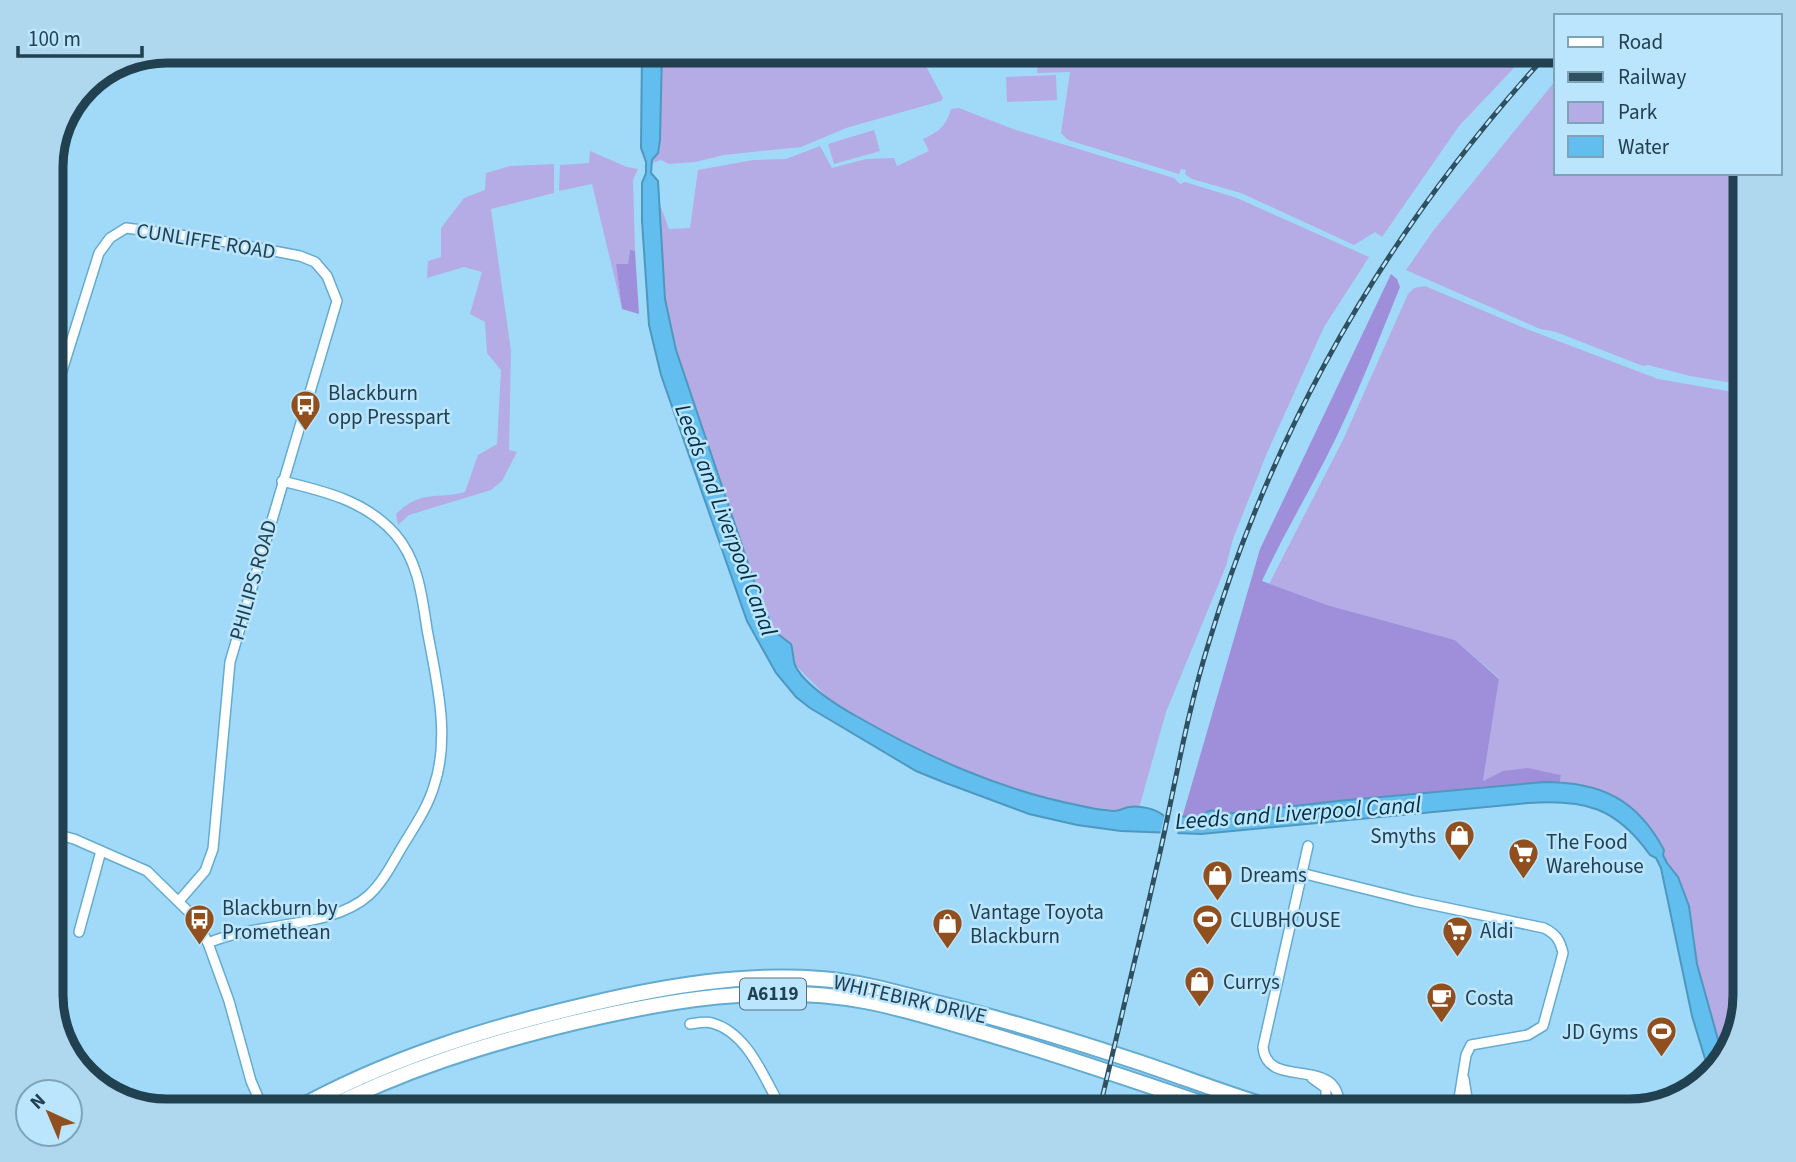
<svg xmlns="http://www.w3.org/2000/svg" width="1796" height="1162" viewBox="0 0 1796 1162" font-family="'Source Sans 3',sans-serif">
	<rect width="100%" height="100%" fill="#a1daf9"/>
	<g fill="#b5abe5">
		<path d="M662 51H867L871 66 873 67 870 52 872 51H892L896 67 904 65 902 54 909 51H918L943 98 941 101 846 128 801 147 724 155 695 162 669 164 661 160 652 163 658 153 660 140Z"/>
		<path d="M964 51H997L974 68Z"/>
		<path d="M1051 51H1530L1459 126 1382 237 1375 232 1354 245 1241 193 1192 179 1185 174 1186 170 1181 169 1179 174 1068 140 1061 133 1070 72 1037 73 1038 61Z"/>
		<path d="M1056 75 1057 100 1007 102 1006 77Z"/>
		<path d="M1556 80V173H1745V385L1690 376 1648 365 1643 366 1556 332 1540 329 1406 270 1433 231Z"/>
		<path d="M959 108 1013 129 1174 178 1180 184 1185 182 1237 198 1369 257 1324 327 1267 453 1233 539 1226 566 1166 712 1139 808 1128 807 1121 811 1077 805 1007 787 944 763 903 743 834 704 795 665 791 644 774 631 755 584 685 382 668 322 665 299 659 202 669 229 690 228 698 170 753 160 786 159 820 146 832 168 866 159 894 158 897 166 929 151 923 139C939 132 946 126 951 109Z"/>
		<path d="M874 130 880 151 834 164 828 144Z"/>
		<path d="M590 151 627 167 638 169 633 180 635 251H630L628 264H616L622 309 592 184 559 191 560 165 589 163Z"/>
		<path d="M554 164V193L491 209 511 351 509 450 517 452 502 481 491 490 409 515 398 525 396 514C422 489 435 500 465 492L478 455 497 444 501 370 487 353 485 322 470 314 482 272 464 267 427 278 428 261 441 257V228L464 198 485 190 486 173 510 166Z"/>
		<path d="M1425 286 1524 328 1658 379 1745 394V740L1730 780 1745 785V996L1724 1061 1705 995 1697 964 1694 933 1678 877 1667 864 1663 854 1664 850C1640 805 1610 786 1560 782L1561 775C1528 768 1514 765 1483 781L1499 678 1455 640 1327 605 1269 584 1343 440 1408 294 1414 288Z"/>
	</g>
	<g fill="#9f8fdb">
		<path d="M630 250 635 251 639 314 622 309 616 264H628Z"/>
		<path d="M1391 274 1397 279 1400 287C1379 339 1359 391 1334 442 1311 489 1284 533 1262 581L1327 605 1455 640 1499 679 1483 781 1503 771 1528 768 1561 775 1560 782 1338 801 1182 818 1260 549Z"/>
	</g>
	<path fill="#61beee" stroke="#4e98bf" stroke-width="2" d="M642 51H662L660 140 658 153 652 160 651 173 658 181 665 299 676 350 755 584 774 631 791 644C793 651 793 659 795 665 803 684 838 706 856 716 926 756 997 789 1077 805 1089 808 1102 810 1114 811 1120 811 1123 808 1129 807 1139 805 1157 809 1164 816L1202 817 1206 812 1212 810 1216 813 1225 814 1337 801 1544 782C1601 782 1637 799 1664 850L1663 855 1667 863 1678 877 1689 906 1697 964 1724 1061 1710 1075 1692 1016 1661 868 1656 858 1650 855C1616 807 1584 799 1528 803L1201 834 1121 831 1077 825 1029 814 943 782 916 771 810 708 796 697 776 673 747 621 661 375 649 325 642 221V183L646 173V162L641 148Z"/>
	<path fill="#a1daf9" d="M1165 813 1181 814 1177 835H1160Z"/>
	<g fill="none" stroke-linecap="round" stroke-linejoin="round">
		<defs>
			<g id="minor">
				<path d="M51 406 99 253 110 238 126 228 211 239 300 256 315 262 327 276 337 301 230 662 213 849 205 871 179 901"/>
				<path d="M51 833 74 839 147 871 195 918 208 943 229 1001 251 1081 264 1111"/>
				<path d="M1308 846 1263 1047C1267 1093 1343 1051 1339 1111"/>
				<path d="M1301 873 1414 901 1544 928C1556 934 1560 940 1563 953L1543 1026 1528 1035 1471 1045 1466 1055 1457 1111"/>
				<path d="M79 932 101 851"/>
				<path d="M208 943C255 922 332 929 369 895 383 882 392 864 402 847 414 827 427 809 434 786 451 736 436 679 427 629 422 596 418 560 395 534 366 501 324 491 282 481"/>
				<path d="M690 1024C697 1023 706 1021 712 1023 749 1033 765 1081 783 1111"/>
				<path d="M1312 1078 1326 1088V1111"/>
				<path d="M1464 1079 1469 1111"/>
				<path d="M834 1111 864 1103 909 1111"/>
			</g>
			<g id="highway">
				<path d="M293 1111C386 1059 486 1028 590 1004 666 986 742 973 821 979 863 982 904 995 945 1005 1010 1021 1074 1041 1138 1062 1186 1078 1234 1097 1283 1111"/>
				<path d="M323 1111C402 1070 486 1044 572 1023 668 1000 766 983 865 1001 903 1008 940 1020 978 1031 1061 1055 1142 1083 1224 1111"/>
			</g>
		</defs>
		<use href="#minor" stroke="#63abd1" stroke-width="12"/>
		<use href="#highway" stroke="#63abd1" stroke-width="18"/>
		<use href="#minor" stroke="#fff" stroke-width="9"/>
		<use href="#highway" stroke="#fff" stroke-width="14"/>
		<defs>
			<path id="rail" d="M1099 1111C1120 1024 1141 936 1161 848 1176 779 1188 709 1209 642 1276 419 1393 222 1550 51"/>
		</defs>
		<use href="#rail" stroke="#2e5061" stroke-width="5"/>
		<use href="#rail" stroke="#bbe5fd" stroke-width="2.5" stroke-dasharray="8" stroke-linecap="butt"/>
	</g>
	<defs>
		<symbol id="bus-pin" viewBox="-11 -11 22 30"><path d="M0 17L-7.5 6A9.5 9.5 0 1 1 7.5 6Z" fill="#914f1e" stroke="#bbe5fd"/><path d="M-5-6H5V4H4V6H2V4H-2V6H-4V4H-5ZM-3.5-4V0h7V-4ZM-3.5 1.2v1.5H-2V1.2ZM2 1.2v1.5H3.5V1.2Z" fill="#fff"/></symbol>
		<symbol id="shop-pin" viewBox="-11 -11 22 30"><path d="M0 17L-7.5 6A9.5 9.5 0 1 1 7.5 6Z" fill="#914f1e" stroke="#bbe5fd"/><path d="M-5-2.5h2.3a2.7 3.5 0 0 1 5.4 0H5L5.5 6h-11ZM-1.5-2.5h3a1.5 2.3 0 0 0-3 0Z" fill="#fff"/></symbol>
		<symbol id="supermarket-pin" viewBox="-11 -11 22 30"><path d="M0 17L-7.5 6A9.5 9.5 0 1 1 7.5 6Z" fill="#914f1e" stroke="#bbe5fd"/><path d="M-6-5.5h2.5l.6 2H6L4.5 2H-2.5L-4.4-4H-6ZM-1.5 3.2a1.3 1.3 0 1 0 .1 0ZM3 3.2a1.3 1.3 0 1 0 .1 0Z" fill="#fff"/></symbol>
		<symbol id="stadium-pin" viewBox="-11 -11 22 30"><path d="M0 17L-7.5 6A9.5 9.5 0 1 1 7.5 6Z" fill="#914f1e" stroke="#bbe5fd"/><path d="M0-5a6.5 5 0 1 0 0 10a6.5 5 0 1 0 0-10ZM-3.5-1.8h7v3.6h-7Z" fill="#fff"/></symbol>
		<symbol id="cafe-pin" viewBox="-11 -11 22 30"><path d="M0 17L-7.5 6A9.5 9.5 0 1 1 7.5 6Z" fill="#914f1e" stroke="#bbe5fd"/><path d="M-5.5-4.5H6V0H3Q3 3.5 0 3.5H-2.5Q-5.5 3.5-5.5 0ZM3-3.2v2h1.7v-2ZM-6 4.5H4V6H-6Z" fill="#fff"/></symbol>
	</defs>
	<g fill-rule="evenodd">
		<use href="#bus-pin" x="288" y="388" width="35" height="47"/>
		<use href="#shop-pin" x="1442" y="818" width="35" height="47"/>
		<use href="#supermarket-pin" x="1506" y="836" width="35" height="47"/>
		<use href="#shop-pin" x="1200" y="858" width="35" height="47"/>
		<use href="#bus-pin" x="182" y="902" width="35" height="47"/>
		<use href="#stadium-pin" x="1190" y="902" width="35" height="47"/>
		<use href="#shop-pin" x="930" y="906" width="35" height="47"/>
		<use href="#supermarket-pin" x="1440" y="914" width="35" height="47"/>
		<use href="#shop-pin" x="1182" y="964" width="35" height="47"/>
		<use href="#cafe-pin" x="1424" y="980" width="35" height="47"/>
		<use href="#stadium-pin" x="1644" y="1014" width="35" height="47"/>
	</g>
	<g text-anchor="middle" dominant-baseline="central" stroke-width="5" stroke-linejoin="round" paint-order="stroke">
		<rect fill="#bbe5fd" stroke="#4f7284" stroke-width="2" x="740" y="978.5" width="66" height="31" rx="5"/>
		<g font-size="19" font-weight="bold" fill="#214050">
			<text x="773" y="994">A6119</text>
		</g>
		<g font-size="21" fill="#214050" stroke="#bbe5fd">
			<text transform="translate(206 241) rotate(9)">CUNLIFFE ROAD</text>
			<text transform="translate(253 580) rotate(-74)">PHILIPS ROAD</text>
			<text transform="translate(910 999) rotate(13)">WHITEBIRK DRIVE</text>
		</g>
		<g font-size="21" fill="#214050" stroke="#bbe5fd" text-anchor="start">
			<text x="328" y="393">Blackburn<tspan x="328" dy="24">opp Presspart</tspan></text>
			<text x="1436" y="836" text-anchor="end">Smyths</text>
			<text x="1546" y="842">The Food<tspan x="1546" dy="24">Warehouse</tspan></text>
			<text x="1240" y="875">Dreams</text>
			<text x="222" y="908">Blackburn by<tspan x="222" dy="24">Promethean</tspan></text>
			<text x="970" y="912">Vantage Toyota<tspan x="970" dy="24">Blackburn</tspan></text>
			<text x="1230" y="920">CLUBHOUSE</text>
			<text x="1480" y="931">Aldi</text>
			<text x="1223" y="982">Currys</text>
			<text x="1465" y="998">Costa</text>
			<text x="1638" y="1032" text-anchor="end">JD Gyms</text>
		</g>
		<g font-size="23" font-style="italic" fill="#012d40" stroke="#bbe5fd">
			<text transform="translate(726 520) rotate(69)">Leeds and Liverpool Canal</text>
			<text transform="translate(1298 813) rotate(-4)">Leeds and Liverpool Canal</text>
		</g>
	</g>
	<path d="M0 0H1796V1162H0ZM167 63H1629A104 104 0 0 1 1733 167V995A104 104 0 0 1 1629 1099H167A104 104 0 0 1 63 995V167A104 104 0 0 1 167 63Z" fill="#afd8ef" fill-rule="evenodd"/>
	<path fill="none" stroke="#214050" stroke-width="9" d="M167 63H1629A104 104 0 0 1 1733 167V995A104 104 0 0 1 1629 1099H167A104 104 0 0 1 63 995V167A104 104 0 0 1 167 63Z"/>
	<rect x="1554" y="14" width="228" height="161" fill="#bbe5fd" stroke="#7da3b8" stroke-width="2"/>
	<rect x="1568" y="37" width="35" height="10" fill="#ffffff" stroke="#7da3b8" stroke-width="2"/>
	<text x="1618" y="49" font-size="21" fill="#214050">Road</text>
	<rect x="1568" y="72" width="35" height="10" fill="#2e5061" stroke="#7da3b8" stroke-width="2"/>
	<text x="1618" y="84" font-size="21" fill="#214050">Railway</text>
	<rect x="1568" y="102" width="35" height="21" fill="#b5abe5" stroke="#7da3b8" stroke-width="2"/>
	<text x="1618" y="119" font-size="21" fill="#214050">Park</text>
	<rect x="1568" y="136" width="35" height="21" fill="#61beee" stroke="#7da3b8" stroke-width="2"/>
	<text x="1618" y="154" font-size="21" fill="#214050">Water</text>
	<g transform="translate(49 1113) rotate(316)"><circle r="33" fill="#bbe5fd" stroke="#7da3b8" stroke-width="2"/>
	<path d="M0-5L12 26L0 18L-12 26Z" fill="#914f1e"/>
	<text y="-10" font-size="19" font-weight="bold" text-anchor="middle" fill="#214050">N</text>
	</g>
	<path d="M18 46v10h124v-10" fill="none" stroke="#214050" stroke-width="3.5"/>
	<text x="28" y="46" font-size="21" fill="#214050" stroke="#bbe5fd" stroke-width="5" paint-order="stroke">100 m</text>
</svg>
